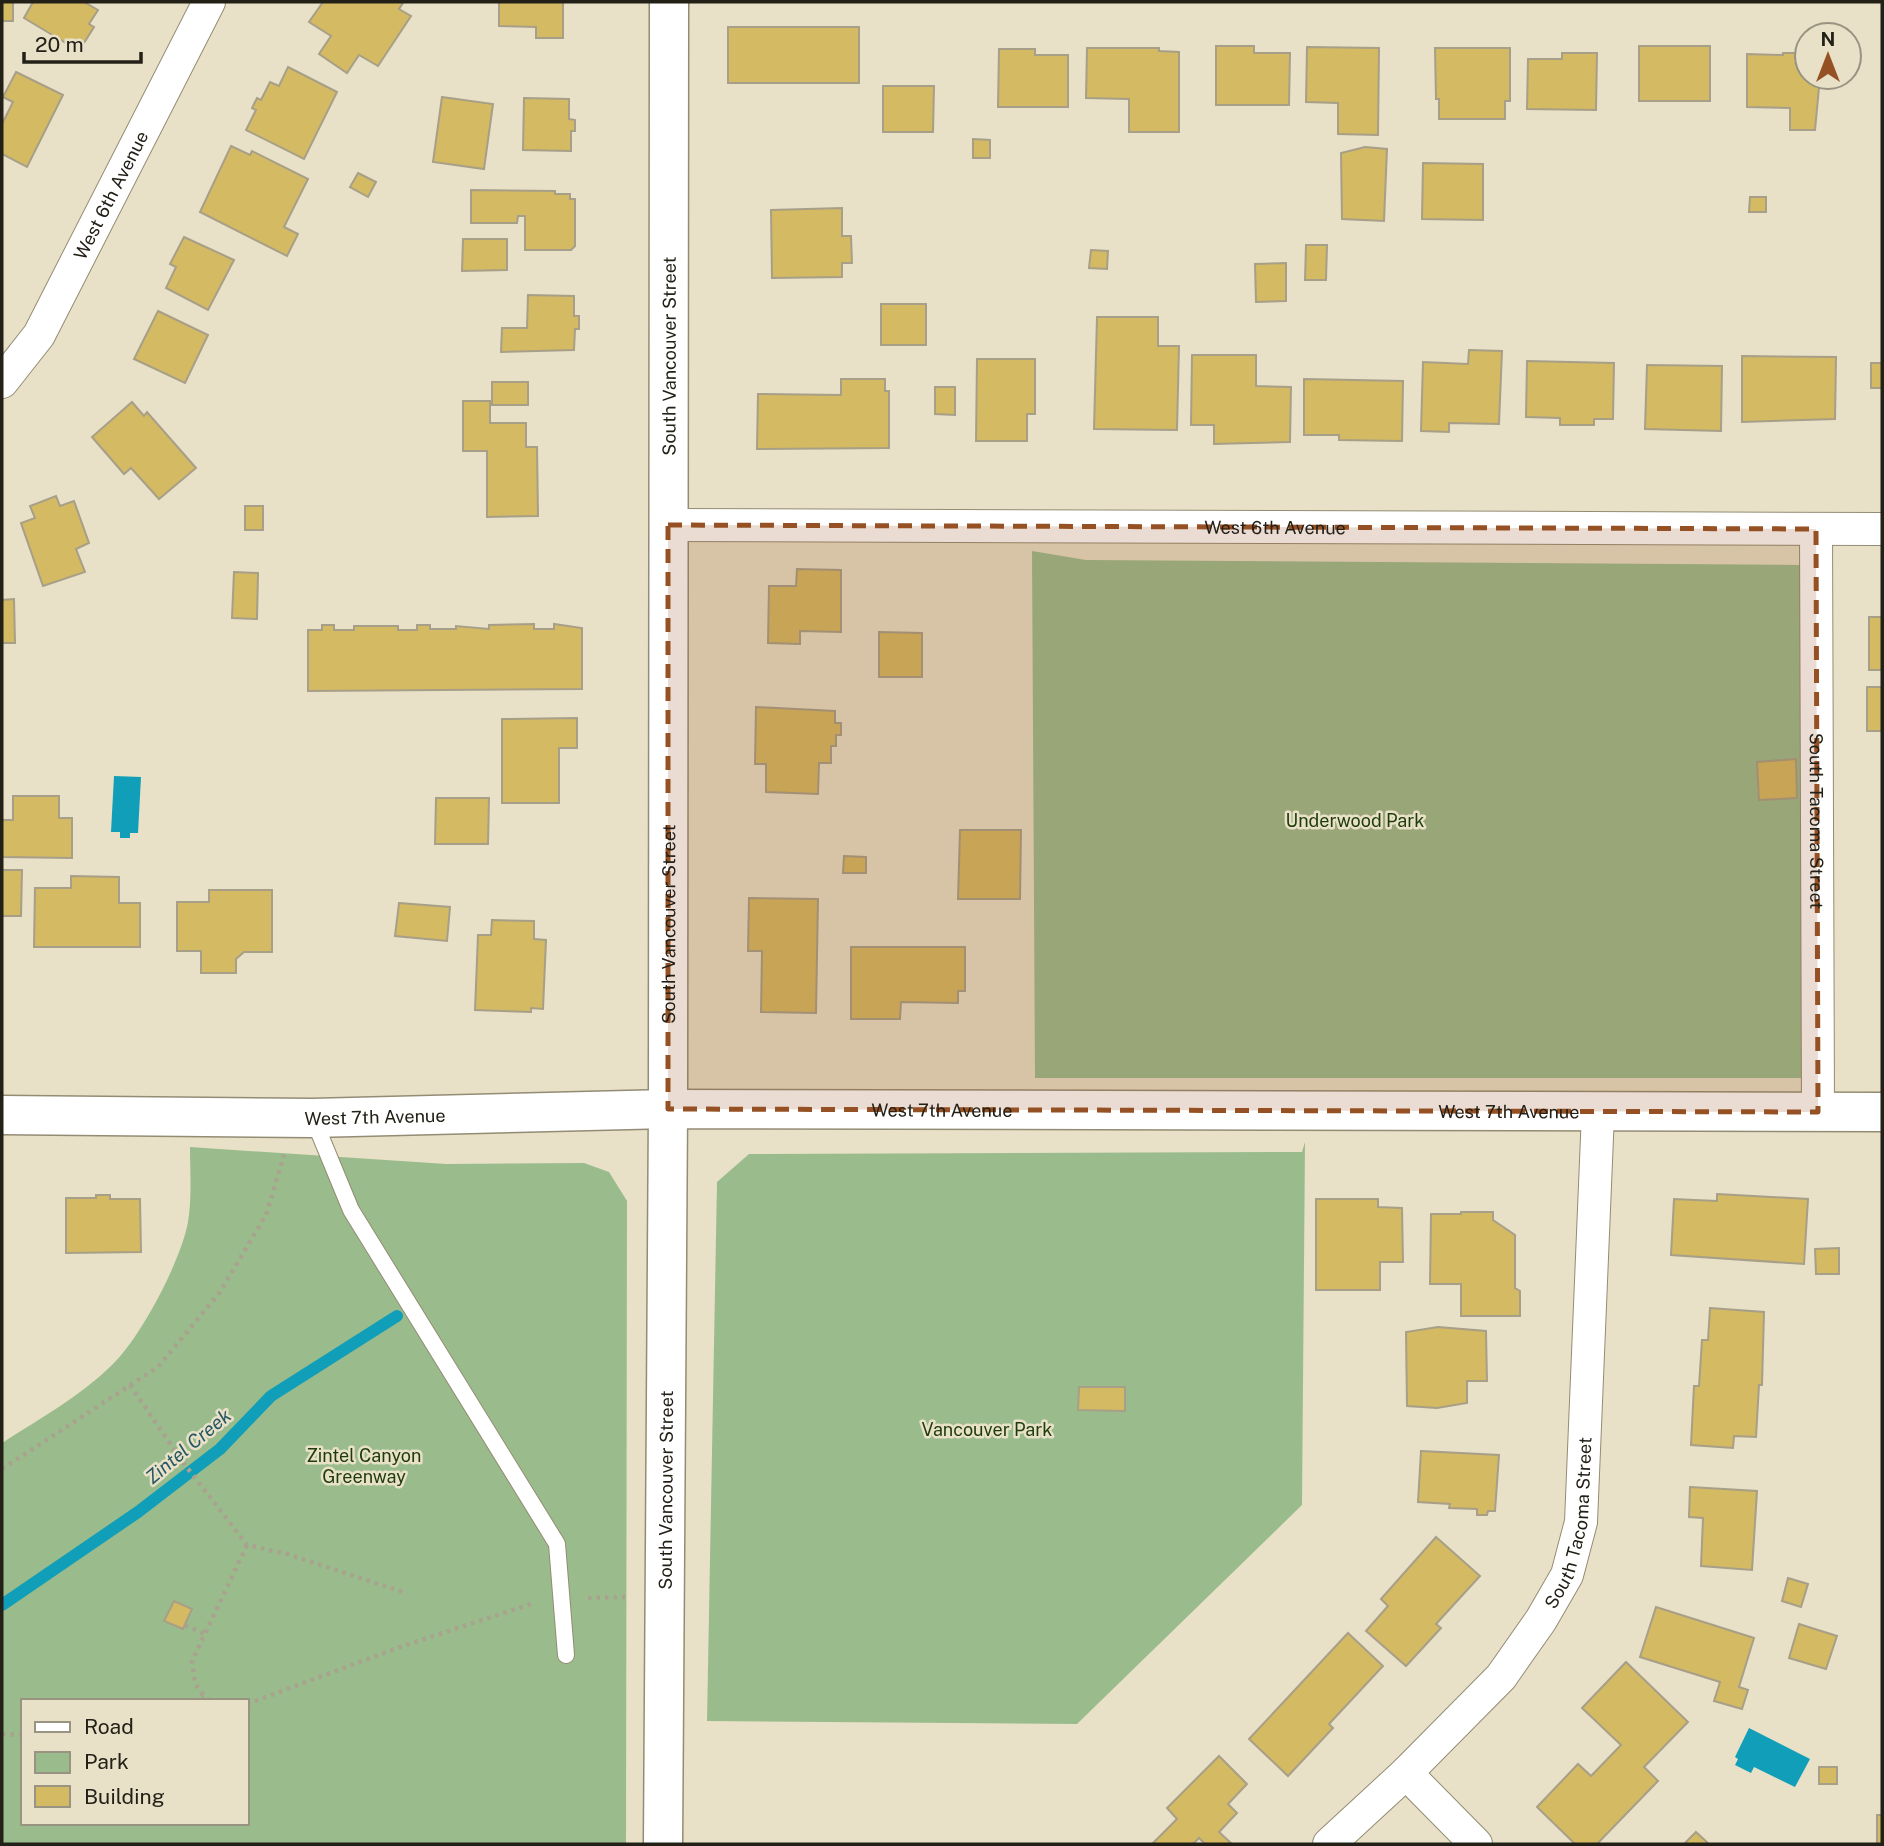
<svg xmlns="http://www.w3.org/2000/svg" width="1884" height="1846" viewBox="0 0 1884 1846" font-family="'Public Sans',sans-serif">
	<rect width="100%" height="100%" fill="#e8e0c7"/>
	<g fill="#9abc8d" fill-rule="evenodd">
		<path d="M1032 551 1086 560 1802 565 1806 1078H1035Z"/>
		<path d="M1305 1142 1302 1505 1077 1724 707 1721 717 1182 749 1154 1302 1152Z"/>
		<path d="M190 1147 446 1164 584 1163 609 1172 627 1201 626 1844H2V1443C39 1419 79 1397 111 1366 140 1339 181 1261 188 1222 192 1198 190 1171 190 1147ZM23 1701H247V1823H23Z"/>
	</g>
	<g fill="#119eb8">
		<path d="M114 776 141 777 138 833H130V838H120V832H111Z"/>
		<path d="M1749 1728 1810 1759 1795 1787 1754 1767 1751 1773 1735 1765 1738 1759 1735 1757Z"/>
	</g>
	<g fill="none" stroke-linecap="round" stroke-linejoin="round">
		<path stroke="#119eb8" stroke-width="12" d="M2 1605 138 1512 220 1449 271 1396 397 1316"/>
	</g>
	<g fill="#d4ba63" stroke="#a79f87" stroke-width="2">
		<rect x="2" y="2" width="11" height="19"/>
		<path d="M33 2H84L98 10 89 24 94 27 79 51 24 18Z"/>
		<path d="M323 2H400L403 3 399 9 411 16 378 66 359 55 347 73 319 54 331 36 309 22Z"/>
		<path d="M499 2H563V38H536V27L499 26Z"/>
		<rect x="728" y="27" width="131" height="56"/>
		<path d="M1216 46H1254V53H1290L1289 105H1216Z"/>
		<rect x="1639" y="46" width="71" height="55"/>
		<path d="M1307 47 1379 48 1378 135 1338 134V103L1306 102Z"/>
		<path d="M1087 48H1159V51L1179 52V132H1129V99L1086 98Z"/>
		<path d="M1435 48H1510V101H1505V119H1439V99H1436Z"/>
		<path d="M999 49H1035V55H1068V107H998Z"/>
		<path d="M1562 53H1597L1596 110 1527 109 1528 59H1562Z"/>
		<path d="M1783 53H1807V77H1820L1815 130H1790V108L1747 107V54L1783 55Z"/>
		<path d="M288 67 337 92 304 159 246 130 256 110 252 108 257 98 261 100 270 82 279 86Z"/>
		<path d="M16 72 63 95 27 167 2 154V124L13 102 3 97Z"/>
		<path d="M883 86H934L933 132H883Z"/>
		<path d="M442 97 493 104 484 169 433 162Z"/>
		<path d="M524 98 569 99V119L575 120V131H571V151L523 150Z"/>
		<path d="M973 139 990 140V158H973Z"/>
		<path d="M231 146 250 155 252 151 308 179 284 227 298 234 287 256 200 212Z"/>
		<path d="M1365 147 1387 149 1384 221 1342 219 1341 153Z"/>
		<path d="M1423 163 1483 164V220L1422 219Z"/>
		<path d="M358 173 376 182 368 197 350 187Z"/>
		<path d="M471 190 555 191V194H570V199H575V246L571 250H525V216H518L517 223H471Z"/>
		<path d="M1750 197H1766V212H1749Z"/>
		<path d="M842 208V236H851L852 263H842V277L772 278 771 210Z"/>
		<path d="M184 237 234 260 208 310 166 288 176 267 170 264Z"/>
		<path d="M463 239H507V270L462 271Z"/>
		<path d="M1306 245H1327L1326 280H1305Z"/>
		<path d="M1091 250 1108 251 1107 269 1089 268Z"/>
		<path d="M1286 263V301L1256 302 1255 264Z"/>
		<path d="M528 295 574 296V316H579V329H575L574 350 501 352 502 328H527Z"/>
		<rect x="881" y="304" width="45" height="41"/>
		<path d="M158 311 208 335 185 383 134 359Z"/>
		<path d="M1097 317H1158V346H1179L1177 430 1094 429Z"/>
		<path d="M1469 350 1502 351 1499 424 1449 423V432L1421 431 1423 362 1468 364Z"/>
		<path d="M1192 355H1256V386L1291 387 1290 442 1214 444V425H1191Z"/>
		<path d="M1742 356 1836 357 1835 419 1742 422Z"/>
		<path d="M977 359H1035V414H1027V441H976Z"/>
		<path d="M1527 361 1614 363 1613 419H1594V425H1560V418L1526 417Z"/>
		<rect x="1871" y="363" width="11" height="25"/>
		<path d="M1647 365 1722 366 1721 431 1645 429Z"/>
		<path d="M841 379H885V391H889V448L757 449 758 394 841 395Z"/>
		<path d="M1304 379 1403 381 1402 441 1339 440V435H1304Z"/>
		<rect x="492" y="382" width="36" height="23"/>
		<path d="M935 387H955V415L935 414Z"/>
		<path d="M463 401H490V423H526V447H537L538 516 487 517V451H463Z"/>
		<path d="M132 402 144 416 147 412 196 468 159 499 131 468 124 474 92 437Z"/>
		<path d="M56 496 60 506 74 501 89 543 76 549 85 572 43 586 21 523 35 518 30 506Z"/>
		<rect x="245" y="506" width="18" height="24"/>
		<path d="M797 569 841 570V632L800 631V644L768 643 769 586H796Z"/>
		<path d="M234 572 258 573 257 619 232 618Z"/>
		<path d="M14 599 15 643H2V600Z"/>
		<rect x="1869" y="617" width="13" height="53"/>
		<path d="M534 624V629H554V624L582 628V689L308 691V630H322V625H334V630H354V626H398V630H417V625H430V629H456V626L489 629V625Z"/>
		<path d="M879 632 922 633V677H879Z"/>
		<rect x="1867" y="687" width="15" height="44"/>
		<path d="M756 707 835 711V723H841V735H836V746H831V763H819L818 794 766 792V764H755Z"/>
		<path d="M577 718V748H559V803H502V719Z"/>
		<path d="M1796 759 1797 798 1759 800 1757 762Z"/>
		<path d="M13 796H59V818H72V858L2 857V820H13Z"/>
		<path d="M436 798H489L488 844H435Z"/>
		<path d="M960 830H1021L1020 899H958Z"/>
		<path d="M844 856 866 857V873H843Z"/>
		<path d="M2 870H22L21 916H2Z"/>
		<path d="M71 876 119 877V903H140V947H34L35 888H71Z"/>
		<path d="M209 890H272V952H244L236 959V973H201V951H177V902H209Z"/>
		<path d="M749 898 818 899 816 1013 761 1012 762 951H748Z"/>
		<path d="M399 903 450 907 447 941 395 936Z"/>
		<path d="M492 920 534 921V939L546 940 543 1009 531 1008V1012L475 1010 478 935H491Z"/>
		<path d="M851 947H965V991H958V1003L901 1002 900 1019H851Z"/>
		<path d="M1717 1194 1808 1199 1804 1264 1671 1255 1674 1199 1717 1201Z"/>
		<path d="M96 1195H110V1199H140L141 1252 66 1253V1198H96Z"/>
		<path d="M1316 1199H1378V1207L1402 1208 1403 1262H1380V1290H1316Z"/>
		<path d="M1461 1212H1493V1220L1515 1235V1288L1520 1291V1316H1461V1284H1430L1431 1214H1461Z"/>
		<path d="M1839 1248V1274H1816L1815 1249Z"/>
		<path d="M1710 1308 1764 1312 1762 1385H1759L1756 1437 1734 1436 1733 1448 1691 1445 1694 1386H1699L1702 1340H1708Z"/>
		<path d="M1438 1327 1486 1331 1487 1381H1467V1403L1437 1408 1407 1406 1406 1332Z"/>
		<path d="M1079 1387H1125V1411L1078 1410Z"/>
		<path d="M1421 1451 1499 1455 1495 1511H1488L1487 1515H1477V1509L1449 1508 1450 1504 1418 1502Z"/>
		<path d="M1690 1487 1757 1491 1752 1570 1701 1566 1703 1518 1689 1517Z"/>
		<path d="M1436 1537 1480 1576 1436 1624 1441 1628 1406 1666 1366 1631 1388 1606 1381 1599Z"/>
		<path d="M1788 1578 1808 1584 1801 1607 1782 1601Z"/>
		<path d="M174 1601 192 1609 183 1629 164 1621Z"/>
		<path d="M1656 1607 1754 1638 1739 1687 1748 1690 1742 1709 1714 1701 1720 1682 1640 1657Z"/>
		<path d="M1799 1624 1837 1636 1826 1669 1789 1658Z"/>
		<path d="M1348 1633 1383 1666 1329 1724 1333 1728 1288 1776 1249 1739Z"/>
		<path d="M1626 1662 1688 1722 1644 1767 1658 1781 1597 1844H1575L1537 1807 1578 1764 1591 1776 1621 1745 1582 1708Z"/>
		<path d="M1219 1756 1247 1784 1228 1804 1237 1813 1219 1832 1232 1844H1205L1199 1838 1193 1844H1152L1177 1819 1167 1808Z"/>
		<rect x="1819" y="1767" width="18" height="17"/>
		<rect x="1877" y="1815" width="5" height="29"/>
		<path d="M1696 1832 1709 1844H1684Z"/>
	</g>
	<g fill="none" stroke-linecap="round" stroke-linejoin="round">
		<defs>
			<path id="lane" d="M313 1118 351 1210 557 1544 566 1655"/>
			<g id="street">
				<path id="s1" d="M2 382 39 335 209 2"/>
				<path id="s2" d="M668 525 1882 529"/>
				<path id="s3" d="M1816 529 1818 1112"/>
				<path d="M1406 1773 1476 1844"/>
				<path id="s4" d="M1329 1844 1406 1773 1501 1677 1541 1620 1567 1575 1581 1522 1598 1113"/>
			</g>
			<g id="secondary">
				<path id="s5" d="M2 1115 313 1118 668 1109 1882 1112"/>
				<path id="s6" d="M663 1844 668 1109 669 2"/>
			</g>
		</defs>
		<use href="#lane" stroke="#938c74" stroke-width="18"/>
		<use href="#street" stroke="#938c74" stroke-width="34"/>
		<use href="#secondary" stroke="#938c74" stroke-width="41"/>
		<g stroke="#a8a28e" stroke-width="4.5" stroke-dasharray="3.5 5" stroke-linecap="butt">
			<path d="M130 1385 182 1461 247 1545 287 1554 403 1592"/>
			<path d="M2 1469 158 1367 220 1292 266 1215 284 1155"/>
			<path d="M588 1598 625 1597"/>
			<path d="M185 1625 205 1634"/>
			<path d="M194 1701 203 1695"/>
			<path d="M209 1701 195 1684 192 1661 247 1545"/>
			<path d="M247 1704 400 1647 534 1603"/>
			<path d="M2 1734 23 1735"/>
		</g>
		<use href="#lane" stroke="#fff" stroke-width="16"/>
		<use href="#street" stroke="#fff" stroke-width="32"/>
		<use href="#secondary" stroke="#fff" stroke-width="38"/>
	</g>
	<path fill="#955123" fill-opacity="0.2" stroke="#955123" stroke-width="5" stroke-dasharray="14 9" stroke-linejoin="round" d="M668 525 1816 529 1818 1112 668 1109Z"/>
	<g text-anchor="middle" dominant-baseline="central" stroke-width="5" stroke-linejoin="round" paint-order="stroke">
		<g font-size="18" fill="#232017" stroke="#e8e0c7">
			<text stroke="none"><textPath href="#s1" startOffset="217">West 6th Avenue</textPath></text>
			<text stroke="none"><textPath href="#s6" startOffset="1488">South Vancouver Street</textPath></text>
			<text stroke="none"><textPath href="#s2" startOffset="607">West 6th Avenue</textPath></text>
			<text stroke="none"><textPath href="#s3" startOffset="292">South Tacoma Street</textPath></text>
			<text stroke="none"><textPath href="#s6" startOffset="920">South Vancouver Street</textPath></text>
			<text stroke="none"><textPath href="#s5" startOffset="940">West 7th Avenue</textPath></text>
			<text stroke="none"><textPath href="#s5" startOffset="1507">West 7th Avenue</textPath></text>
			<text stroke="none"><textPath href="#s5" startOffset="373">West 7th Avenue</textPath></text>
			<text stroke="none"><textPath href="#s6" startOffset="354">South Vancouver Street</textPath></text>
			<text stroke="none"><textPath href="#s4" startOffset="413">South Tacoma Street</textPath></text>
		</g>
		<g font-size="18" fill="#1c3c0a" stroke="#e8e0c7">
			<text x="1355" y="820">Underwood Park</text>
			<text x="987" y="1429">Vancouver Park</text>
			<text x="364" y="1455">Zintel Canyon<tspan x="364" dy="21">Greenway</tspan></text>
		</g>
		<g font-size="19" font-style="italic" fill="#265864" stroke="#e8e0c7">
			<text transform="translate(188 1446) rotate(-40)">Zintel Creek</text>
		</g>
	</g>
	<rect width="1884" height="1846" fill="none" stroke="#232017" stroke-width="7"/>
	<rect x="21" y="1699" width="228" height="126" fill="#e8e0c7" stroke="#999381" stroke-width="2"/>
	<rect x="35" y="1722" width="35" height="10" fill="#ffffff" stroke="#999381" stroke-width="2"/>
	<text x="84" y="1734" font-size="21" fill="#232017">Road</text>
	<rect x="35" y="1752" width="35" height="21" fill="#9abc8d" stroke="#999381" stroke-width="2"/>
	<text x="84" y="1769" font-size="21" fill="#232017">Park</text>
	<rect x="35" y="1786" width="35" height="21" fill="#d4ba63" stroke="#999381" stroke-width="2"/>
	<text x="84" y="1804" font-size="21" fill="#232017">Building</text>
	<g transform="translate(1828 56)"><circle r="33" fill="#e8e0c7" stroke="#999381" stroke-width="2"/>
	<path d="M0-5L12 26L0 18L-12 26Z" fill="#955123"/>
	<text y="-10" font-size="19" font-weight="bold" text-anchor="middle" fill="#232017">N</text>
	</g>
	<path d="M24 52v10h117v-10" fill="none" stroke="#232017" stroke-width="3.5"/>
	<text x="35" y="52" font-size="21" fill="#232017" stroke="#e8e0c7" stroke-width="5" paint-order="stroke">20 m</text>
</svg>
